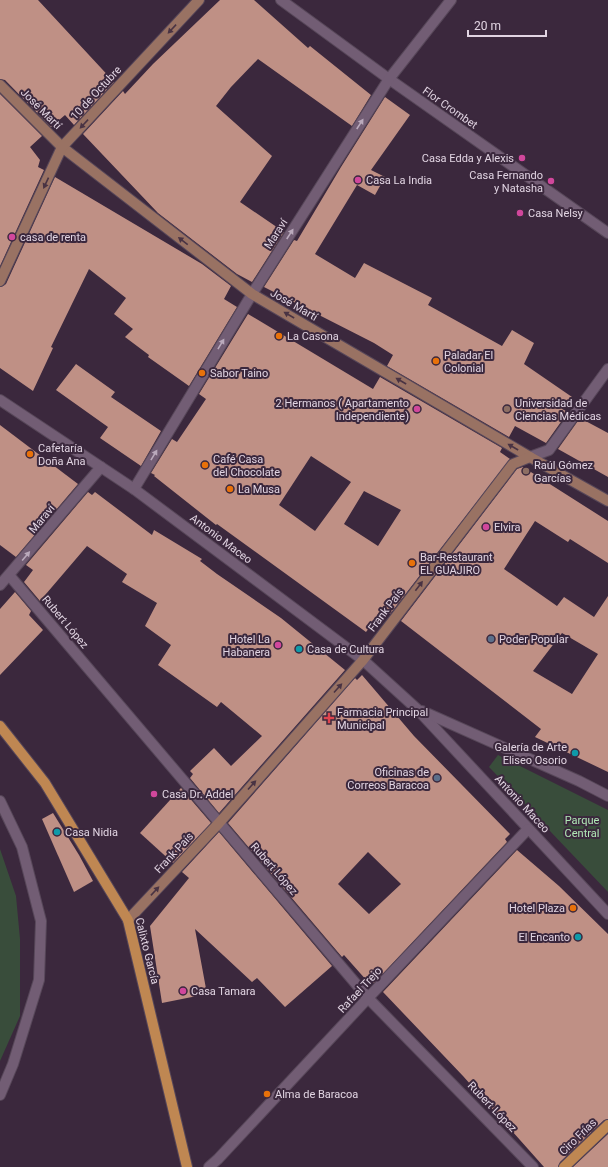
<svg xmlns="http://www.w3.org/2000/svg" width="608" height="1167" viewBox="0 0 608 1167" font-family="Roboto,sans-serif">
	<rect width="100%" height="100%" fill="#3b283d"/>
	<g fill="#394d3b">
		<path d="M498 755 608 810V892L489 767Z"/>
		<path d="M0 849 16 896 20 939V1016L0 1061Z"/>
	</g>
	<g fill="#bf9085" fill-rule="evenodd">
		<path d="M0 0H38L114 82 74 125 65 115 51 127 5 80 0 79Z"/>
		<path d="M220 0H254L308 48 310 46 371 95 352 126 258 59 231 87 216 106 272 156 240 202 284 232 252 282 237 274 158 213 83 134 123 91 125 94 153 64Z"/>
		<path d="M0 94 42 136 30 147 40 160 38 167 44 170 0 266Z"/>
		<path d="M385 97 410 115 371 170 385 177 375 195 357 185 315 254 355 278 364 263 432 298 428 305 502 346 512 330 534 343 524 364 572 397 562 409 568 412 546 443 515 426 509 437 387 366 393 355 374 343 264 287 294 240 297 241 341 167Z"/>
		<path d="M55 177 202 264 231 286 224 299 237 307 189 386 148 357 149 355 125 337 133 329 114 314 126 298 89 269 51 347 53 348 33 391 0 368V287L3 286 6 284Z"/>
		<path d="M248 314 373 389 380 377 502 448 500 452 510 459 390 614 384 608 366 632 217 524 216 525 154 476 155 475 151 473 172 439 177 442 206 399 199 394ZM311 456 351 482 315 531 279 505ZM364 491 401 510 378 546 344 524Z"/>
		<path d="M76 364 115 392 111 397 161 431 141 466 100 438 108 427 56 390Z"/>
		<path d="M580 418 608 433V477L558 449Z"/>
		<path d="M0 425 78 484 16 557 0 545Z"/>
		<path d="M523 467 608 521V563L570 539 568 542 535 521 504 569 557 606 564 597 594 617 608 596V772L535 737 541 729 401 621 517 469ZM562 633 598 654 572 694 533 671Z"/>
		<path d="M88 492 92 495 95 492 152 535 154 530 202 559 200 561 217 574 281 618 345 670 219 813 190 778 193 774 190 771 214 748 231 766 262 736 221 702 217 707 158 665 171 645 145 626 157 603 122 582 127 574 87 546 40 601 24 582 33 570 26 565Z"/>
		<path d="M15 592 31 611 29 615 43 630 0 675V609Z"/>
		<path d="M362 675 414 736 510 834 505 839 507 842 374 983 371 980 368 982 344 955 342 957 228 823 355 678 357 680ZM368 852 401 884 369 914 338 884Z"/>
		<path d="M181 788 211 823 173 863 140 833Z"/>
		<path d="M53 813 79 855 93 881 74 892 42 819Z"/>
		<path d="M219 832 332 966 285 1007 257 978 252 982 195 929 207 994 162 1003 150 926 189 878 182 872Z"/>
		<path d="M517 850 559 886 608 934V1119L604 1120 560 1162 558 1167H544L463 1076 383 992Z"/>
		<path d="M608 1134V1167H573Z"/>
	</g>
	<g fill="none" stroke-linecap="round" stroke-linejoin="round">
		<defs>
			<g id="street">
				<path d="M281 0 389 79 608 233"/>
				<path d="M0 400 134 489 363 660 418 710 608 914"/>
				<path d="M530 457 549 450 608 369"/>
				<path d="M134 489 252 294 389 79 451 0"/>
				<path d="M9 575 368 998 533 1167"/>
				<path d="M0 585 101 467"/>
				<path d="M422 711 579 781 608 796"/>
				<path d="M0 801 22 847 41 921 39 980 13 1064 0 1095"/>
				<path d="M209 1167 218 1159 368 998 528 829"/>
			</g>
			<g id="secondary">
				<path d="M0 85 62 147 252 294 530 457 608 501"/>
				<path d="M0 281 62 147 199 0"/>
				<path d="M128 920 219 823 363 660 513 464 530 457"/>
			</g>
			<g id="primary">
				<path d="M0 726 45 783 128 920 187 1167"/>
				<path d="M564 1167 608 1125"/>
			</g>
		</defs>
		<use href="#street" stroke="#574759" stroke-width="12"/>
		<use href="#secondary" stroke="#574759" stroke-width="12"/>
		<use href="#primary" stroke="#574759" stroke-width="12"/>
		<use href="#street" stroke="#725d74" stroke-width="10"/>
		<use href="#secondary" stroke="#997263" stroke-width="10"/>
		<use href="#primary" stroke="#bf8752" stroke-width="10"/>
	</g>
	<defs><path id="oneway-solid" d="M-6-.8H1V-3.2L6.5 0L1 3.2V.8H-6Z"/></defs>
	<g fill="#493343">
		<use href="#oneway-solid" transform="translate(172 29) rotate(133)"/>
		<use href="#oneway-solid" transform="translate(84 124) rotate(133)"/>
		<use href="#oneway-solid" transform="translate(46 183) rotate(115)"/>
		<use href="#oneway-solid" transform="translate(183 241) rotate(-142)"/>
		<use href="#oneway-solid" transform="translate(289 315) rotate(-150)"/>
		<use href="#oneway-solid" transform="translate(401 381) rotate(-150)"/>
		<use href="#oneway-solid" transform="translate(513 447) rotate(-150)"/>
		<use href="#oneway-solid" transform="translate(419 586) rotate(-53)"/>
		<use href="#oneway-solid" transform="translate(338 688) rotate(-48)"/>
		<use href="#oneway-solid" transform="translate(252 785) rotate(-48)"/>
		<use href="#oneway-solid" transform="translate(155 891) rotate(-47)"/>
	</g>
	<g fill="#baaabc">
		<use href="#oneway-solid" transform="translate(360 124) rotate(-57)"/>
		<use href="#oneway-solid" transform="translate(290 234) rotate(-57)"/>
		<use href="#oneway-solid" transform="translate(221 344) rotate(-59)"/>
		<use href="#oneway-solid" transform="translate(154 455) rotate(-59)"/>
		<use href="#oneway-solid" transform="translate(26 556) rotate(-50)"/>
	</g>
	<g fill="#d1479c" stroke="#3b283d" stroke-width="1.5">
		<circle cx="522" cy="158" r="4"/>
		<circle cx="358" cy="180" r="4"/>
		<circle cx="551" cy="181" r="4"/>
		<circle cx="520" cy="213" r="4"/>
		<circle cx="12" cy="237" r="4"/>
		<circle cx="417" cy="409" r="4"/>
		<circle cx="486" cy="527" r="4"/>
		<circle cx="278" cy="645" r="4"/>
		<circle cx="154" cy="794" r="4"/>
		<circle cx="183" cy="991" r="4"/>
	</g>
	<g fill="#e8710a" stroke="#3b283d" stroke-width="1.5">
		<circle cx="279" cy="336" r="4"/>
		<circle cx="436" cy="361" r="4"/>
		<circle cx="202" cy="373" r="4"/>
		<circle cx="30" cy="454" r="4"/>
		<circle cx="205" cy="465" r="4"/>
		<circle cx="230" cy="489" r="4"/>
		<circle cx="412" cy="563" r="4"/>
		<circle cx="573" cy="908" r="4"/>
		<circle cx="267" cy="1094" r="4"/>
	</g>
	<g fill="#8d6e63" stroke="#3b283d" stroke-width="1.5">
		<circle cx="507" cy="409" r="4"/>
		<circle cx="526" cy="471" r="4"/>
	</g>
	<g fill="#5c6f8a" stroke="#3b283d" stroke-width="1.5">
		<circle cx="491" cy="639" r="4"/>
		<circle cx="437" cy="778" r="4"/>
	</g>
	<g fill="#0f9aa8" stroke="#3b283d" stroke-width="1.5">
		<circle cx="299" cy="649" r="4"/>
		<circle cx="575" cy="753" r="4"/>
		<circle cx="57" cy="832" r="4"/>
		<circle cx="578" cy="937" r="4"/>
	</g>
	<path fill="#e0444e" stroke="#3b283d" stroke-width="1.5" d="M327 712h4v4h4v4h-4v4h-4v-4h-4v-4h4z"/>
	<g text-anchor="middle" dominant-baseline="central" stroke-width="4" stroke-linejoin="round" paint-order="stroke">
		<g font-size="11" fill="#e1d4e2" stroke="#3b283d">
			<text transform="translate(96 93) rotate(-47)">10 de Octubre</text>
			<text transform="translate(450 108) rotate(35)">Flor Crombet</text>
			<text transform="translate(41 109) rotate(45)">José Martí</text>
			<text transform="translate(276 234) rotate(-57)">Maraví</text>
			<text transform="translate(294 305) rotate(30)">José Martí</text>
			<text transform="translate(42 519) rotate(-50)">Maraví</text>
			<text transform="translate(221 539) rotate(37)">Antonio Maceo</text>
			<text transform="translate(386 610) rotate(-53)">Frank País</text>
			<text transform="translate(65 622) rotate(50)">Rubert López</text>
			<text transform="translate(522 804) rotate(47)">Antonio Maceo</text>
			<text transform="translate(174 853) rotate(-47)">Frank País</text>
			<text transform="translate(274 869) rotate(49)">Rubert López</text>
			<text transform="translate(147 951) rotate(76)">Calixto García</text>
			<text transform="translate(360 990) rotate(-47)">Rafael Trejo</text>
			<text transform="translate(492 1107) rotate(46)">Rubert López</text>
			<text transform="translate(578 1137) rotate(-44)">Ciro Frías</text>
		</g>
		<g font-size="11" fill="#e1d4e2" stroke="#3b283d" text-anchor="start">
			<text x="514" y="158" text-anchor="end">Casa Edda y Alexis</text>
			<text x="543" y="175" text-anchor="end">Casa Fernando<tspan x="543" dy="13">y Natasha</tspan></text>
			<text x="366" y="180">Casa La India</text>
			<text x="528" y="213">Casa Nelsy</text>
			<text x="20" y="237">casa de renta</text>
			<text x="287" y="336">La Casona</text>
			<text x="444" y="355">Paladar El<tspan x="444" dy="13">Colonial</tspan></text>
			<text x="210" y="373">Sabor Taino</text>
			<text x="409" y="403" text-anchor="end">2 Hermanos ( Apartamento<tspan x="409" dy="13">Independiente)</tspan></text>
			<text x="515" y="403">Universidad de<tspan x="515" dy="13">Ciencias Médicas</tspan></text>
			<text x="38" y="448">Cafetaría<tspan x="38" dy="13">Doña Ana</tspan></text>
			<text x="213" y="459">Café Casa<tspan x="213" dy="13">del Chocolate</tspan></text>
			<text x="534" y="465">Raúl Gómez<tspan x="534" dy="13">Garcías</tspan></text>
			<text x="238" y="489">La Musa</text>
			<text x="494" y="527">Elvira</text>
			<text x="420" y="557">Bar-Restaurant<tspan x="420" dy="13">EL GUAJIRO</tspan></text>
			<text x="270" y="639" text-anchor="end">Hotel La<tspan x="270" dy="13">Habanera</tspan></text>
			<text x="499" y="639">Poder Popular</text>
			<text x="307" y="649">Casa de Cultura</text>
			<text x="337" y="712">Farmacia Principal<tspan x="337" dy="13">Municipal</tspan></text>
			<text x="567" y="747" text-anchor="end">Galería de Arte<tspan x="567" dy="13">Eliseo Osorio</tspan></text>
			<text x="429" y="772" text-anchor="end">Oficinas de<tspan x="429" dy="13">Correos Baracoa</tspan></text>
			<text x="162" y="794">Casa Dr. Addel</text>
			<text x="65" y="832">Casa Nidia</text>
			<text x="565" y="908" text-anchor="end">Hotel Plaza</text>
			<text x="570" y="937" text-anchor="end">El Encanto</text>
			<text x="191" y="991">Casa Tamara</text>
			<text x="275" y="1094">Alma de Baracoa</text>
		</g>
		<g font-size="11" fill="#b0e8b5" stroke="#3b283d">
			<text x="582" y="820">Parque<tspan x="582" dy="13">Central</tspan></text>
		</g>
	</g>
	<path d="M468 30v6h78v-6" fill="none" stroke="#e1d4e2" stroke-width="2"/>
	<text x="474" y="30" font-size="12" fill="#e1d4e2" stroke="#3b283d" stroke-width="3" paint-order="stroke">20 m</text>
</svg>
